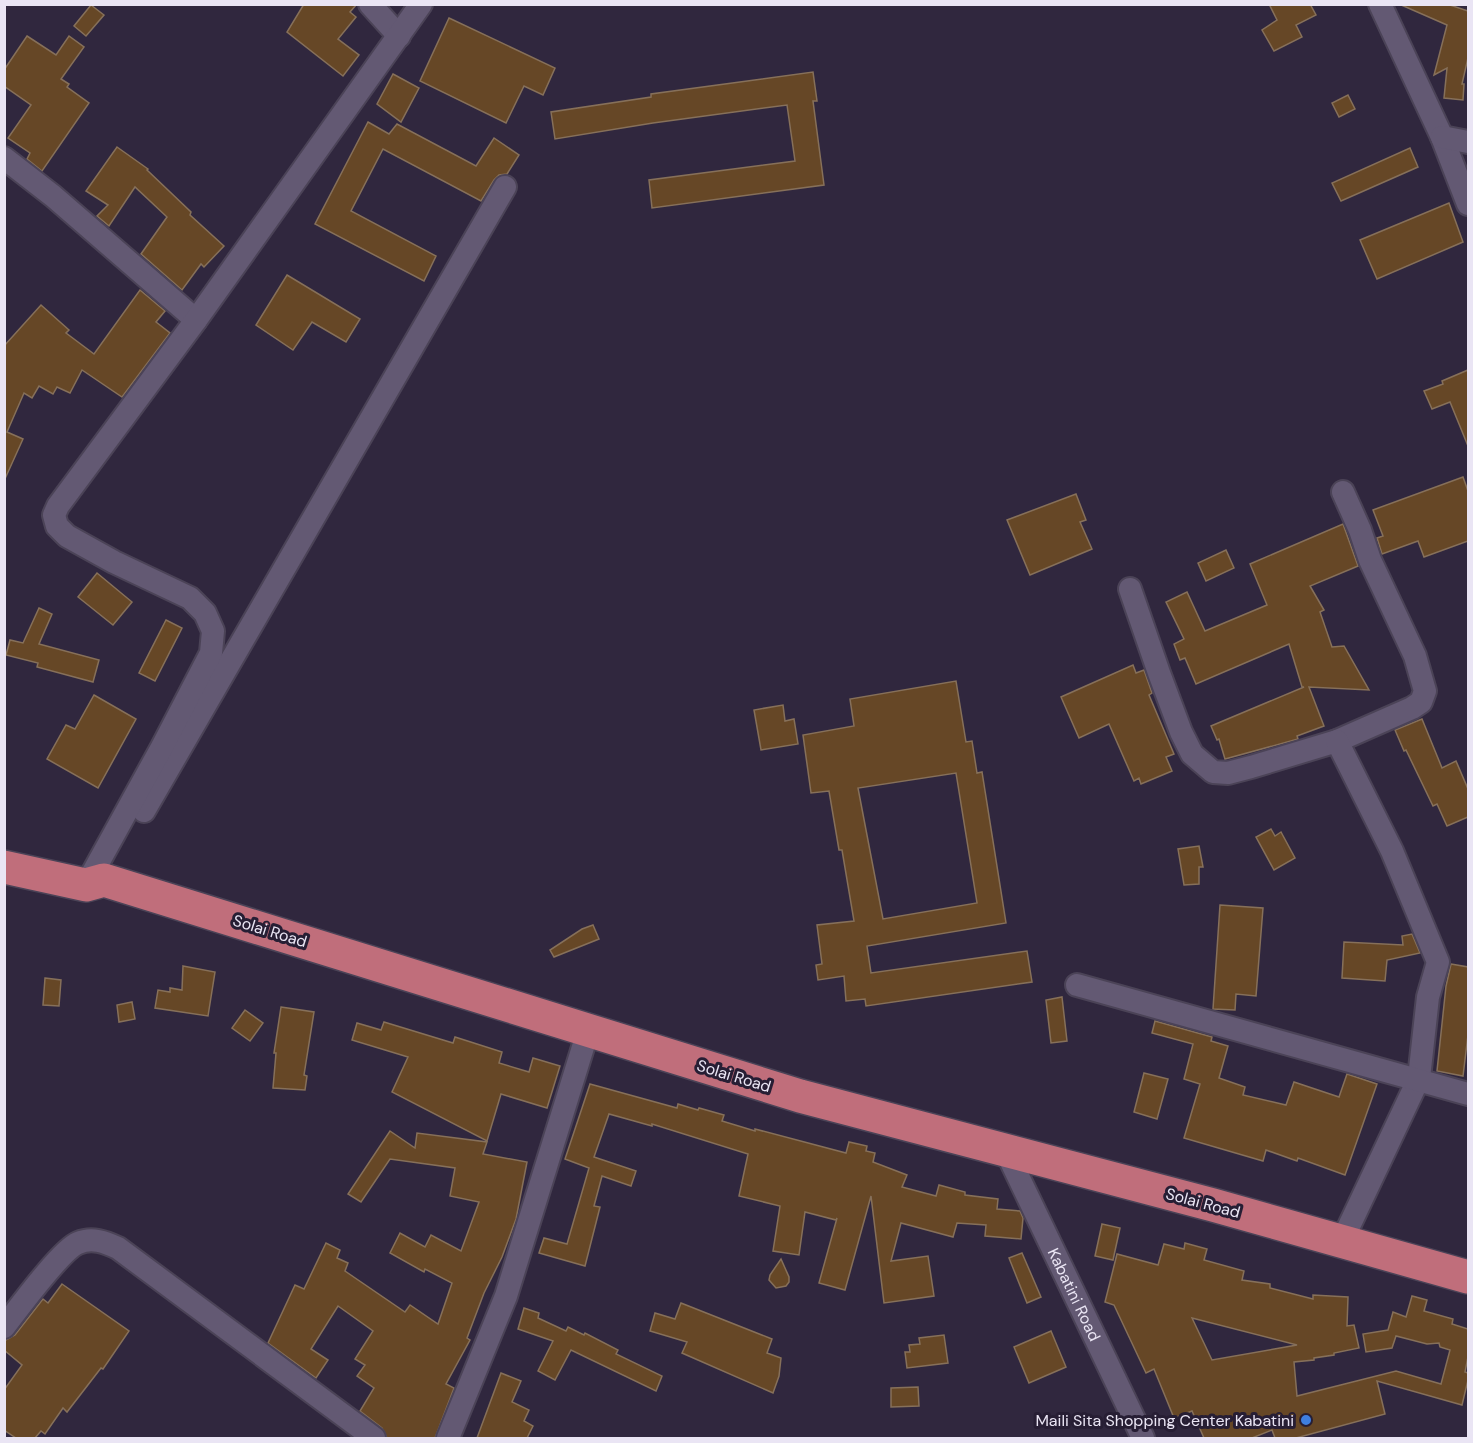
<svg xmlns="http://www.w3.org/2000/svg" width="1473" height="1443" viewBox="0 0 1473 1443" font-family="'DM Sans',sans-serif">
	<rect width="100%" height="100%" fill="#30273e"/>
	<g fill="#664726" stroke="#86705a" stroke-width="1.5" fill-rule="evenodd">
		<path d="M304 4H357L350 12 356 17 338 39 359 55 343 76 287 32Z"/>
		<path d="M1269 4H1310L1316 15 1296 25 1302 37 1274 51 1262 30 1277 20Z"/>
		<path d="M1399 4H1447L1468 11V58L1462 84H1464L1463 100 1444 98 1447 68 1434 75 1447 25Z"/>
		<path d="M91 5 104 15 86 36 74 26Z"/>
		<path d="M449 18 555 68 543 95 524 86 506 123 420 81Z"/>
		<path d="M27 36 56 55 69 36 84 47 61 79 69 84 67 87 89 103 42 171 27 159 30 153 8 138 31 105 4 86V70Z"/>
		<path d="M813 72 817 101H813L824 185 652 208 649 180 795 161 787 105 653 123 555 139 551 112 651 97V94Z"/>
		<path d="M393 74 419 88 401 122 377 104Z"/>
		<path d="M1348 95 1355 109 1339 117 1332 103Z"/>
		<path d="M368 122 389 134 397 124 476 166 494 138 519 155 507 174 499 175 494 180 481 201 383 149 351 211 436 256 424 281 315 224Z"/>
		<path d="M117 147 148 169 147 170 191 212 190 215 224 246 204 267 201 264 182 290 141 254 167 217 135 187 109 226 97 216 108 205 86 191Z"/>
		<path d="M1410 148 1418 167 1341 201 1332 183Z"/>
		<path d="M1449 203 1463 242 1377 279 1360 240Z"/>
		<path d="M287 275 360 319 346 342 312 322 293 350 256 325Z"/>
		<path d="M140 290 165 311 156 322 170 333 122 397 82 370 70 393 57 387 53 394 39 386 32 398 24 393 7 432 23 439 4 481V346L41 305 69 330 66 333 94 354Z"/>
		<path d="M1468 370V446L1450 402 1432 409 1424 391 1443 384 1442 381Z"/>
		<path d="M1463 477 1468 491V541L1424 557 1418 541 1382 554 1377 538 1383 536 1373 510Z"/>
		<path d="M1076 494 1086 520 1080 522 1092 549 1030 575 1007 520Z"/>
		<path d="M1343 524 1358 566 1310 586 1324 610 1320 612 1332 647 1344 646 1369 690 1309 687 1324 726 1297 736 1298 739 1225 759 1219 739 1217 740 1211 726 1304 687H1302L1289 644 1196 684 1185 658 1180 660 1174 644 1184 639 1166 602 1187 592 1205 631 1267 605 1250 564Z"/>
		<path d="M1226 550 1234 568 1206 581 1198 563Z"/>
		<path d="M97 573 132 602 113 625 78 597Z"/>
		<path d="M39 608 52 614 39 644 99 660 93 682 37 667 38 663 6 655 10 640 23 643Z"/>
		<path d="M166 620 182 628 155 681 139 673Z"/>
		<path d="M1133 665 1136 673 1144 670 1152 693 1149 695 1174 754 1166 757 1172 771 1141 784 1139 778 1134 781 1109 724 1079 738 1061 697Z"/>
		<path d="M956 681 966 742 972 741 977 773 982 772 1006 923 867 946 871 973 1027 951 1032 982 866 1006 865 999 846 1001 844 976 818 980 816 965 822 964 817 925 854 921 842 850H839L829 791 811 793 803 735 854 726 850 699ZM956 773 977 903 883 919 858 788Z"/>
		<path d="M94 695 136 719 98 788 47 759 66 725 75 729Z"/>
		<path d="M783 705 785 721 794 719 798 744 761 750 754 710Z"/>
		<path d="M1422 719 1442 768 1456 761 1468 789V817L1447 826 1437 804 1433 806 1406 750 1404 751 1395 730Z"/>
		<path d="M1271 829 1275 836 1281 832 1295 858 1274 870 1256 837Z"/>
		<path d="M1199 846 1203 867H1199V884L1184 885 1178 849Z"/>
		<path d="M1220 905 1263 908 1256 996 1236 994 1235 1010 1213 1009Z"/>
		<path d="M593 925 599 939 554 957 550 950 582 929Z"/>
		<path d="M1412 934 1420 953 1387 960 1385 981 1342 978 1344 942 1403 945 1402 936Z"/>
		<path d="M1451 964 1468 967V1035L1463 1076 1437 1071 1446 986Z"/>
		<path d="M183 966 215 972 208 1016 155 1008 158 990 170 992V988L182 990Z"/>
		<path d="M45 978 61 980 59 1006 43 1005Z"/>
		<path d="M1062 997 1067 1041 1051 1043 1046 1000Z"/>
		<path d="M132 1002 135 1019 119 1022 117 1005Z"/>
		<path d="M281 1007 314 1012 304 1075 307 1076 305 1090 273 1088 276 1053H274Z"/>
		<path d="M245 1010 263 1023 250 1041 232 1028Z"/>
		<path d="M1155 1021 1212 1037 1211 1041 1228 1046 1219 1078 1245 1087 1243 1095 1286 1105 1294 1082 1339 1097 1347 1074 1377 1084 1345 1175 1298 1158 1297 1161 1266 1150 1263 1161 1184 1138 1200 1084 1184 1079 1193 1044 1152 1033Z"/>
		<path d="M384 1022 453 1043 455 1037 502 1052 499 1063 529 1072 533 1058 560 1066 547 1108 501 1094 487 1141 392 1092 408 1057 352 1040 357 1023 381 1030Z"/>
		<path d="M1144 1073 1168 1079 1157 1119 1134 1112Z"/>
		<path d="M590 1084 677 1108 678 1104 698 1110 699 1108 724 1115 722 1121 755 1131V1129L846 1153 849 1142 867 1146 866 1151 875 1153 873 1162 907 1175 902 1187 936 1196 939 1185 965 1192V1195L998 1199 997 1209 1020 1211 1023 1218 1021 1239 985 1236 986 1225 957 1223 953 1237 901 1223 891 1261 928 1256 934 1296 884 1303 871 1196 845 1290 819 1283 837 1218 836 1220 805 1212 799 1255 773 1251 780 1206 739 1196 748 1154 652 1124V1126L609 1114 594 1157 636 1171 631 1186 602 1176 594 1206 600 1207 585 1266 539 1253 544 1238 567 1244 589 1168 565 1159Z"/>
		<path d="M390 1131 415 1148 417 1133 487 1142 483 1154 527 1162 516 1219 502 1257 484 1293 467 1338 470 1340 446 1384 454 1388 435 1438H387L382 1428 360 1411 374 1388 357 1376 365 1365 355 1359 373 1331 338 1306 311 1349 328 1360 316 1378 268 1343 295 1285 304 1289 326 1243 340 1250 337 1258 348 1263 345 1271 405 1312 410 1305 438 1324 452 1283 425 1269 424 1272 390 1253 400 1233 425 1247 431 1235 461 1251 479 1202 450 1196 455 1168 390 1159 361 1202 348 1194Z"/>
		<path d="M1102 1224 1120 1228 1113 1260 1095 1256Z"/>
		<path d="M1185 1243 1207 1249 1204 1260 1244 1271 1242 1280 1270 1284V1288L1313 1299V1295L1348 1297 1347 1326 1354 1325 1359 1348 1334 1353V1355L1314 1358V1360L1294 1362 1297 1396 1396 1371 1441 1384 1450 1350 1440 1347 1439 1343 1427 1344 1396 1336 1392 1348 1366 1352 1363 1334 1388 1330 1393 1312 1406 1317 1412 1296 1427 1300 1424 1311 1453 1319 1452 1324 1468 1329V1357L1465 1372 1468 1373V1380L1462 1405 1377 1381 1385 1414 1296 1438H1275L1272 1430 1252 1438H1204L1192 1411 1174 1418 1154 1369 1146 1373 1114 1305 1105 1302 1117 1254 1158 1265 1164 1244 1184 1249ZM1192 1318 1297 1345 1212 1360Z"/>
		<path d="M1022 1253 1041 1297 1027 1303 1009 1258Z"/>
		<path d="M781 1259 789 1277V1282L786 1286 776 1288 769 1280 770 1275Z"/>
		<path d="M62 1284 129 1331 103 1369 101 1368 67 1412 63 1408 45 1434 41 1431 35 1438H16L4 1430V1390L22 1365 4 1350V1341L15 1335 43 1299 48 1303Z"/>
		<path d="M681 1303 772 1339 767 1353 781 1358 779 1376 773 1393 682 1353 687 1342 650 1331 655 1313 675 1319Z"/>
		<path d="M524 1308 539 1313 538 1318 566 1331 568 1327 584 1335 585 1333 618 1350 616 1354 662 1376 656 1391 571 1350 555 1380 538 1371 553 1341 518 1329Z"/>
		<path d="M1051 1331 1066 1367 1029 1383 1014 1347Z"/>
		<path d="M944 1335 948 1363 907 1368 905 1352H910L909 1345 920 1344 919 1338Z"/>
		<path d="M501 1373 521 1381 512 1402 529 1410 524 1421 533 1426 527 1438H477Z"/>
		<path d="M918 1387 919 1406 891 1407V1388Z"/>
	</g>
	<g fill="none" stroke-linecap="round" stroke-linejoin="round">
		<defs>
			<g id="minor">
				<path d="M370 4 399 36"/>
				<path d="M1380 4 1442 137 1468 204"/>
				<path d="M1442 137 1468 142"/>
				<path d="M4 158 53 196 196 320"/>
				<path d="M1130 589 1159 673 1181 732 1192 754 1213 772 1228 773 1251 767 1337 741 1412 708 1421 702 1425 691 1415 656 1370 560 1360 530 1343 492"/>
				<path d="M1337 741 1392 851 1438 962 1428 997 1419 1078 1342 1241"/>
				<path d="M144 811 505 187"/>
				<path d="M86 885 162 747 211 653 213 631 205 613 190 598 114 562 67 536 57 526 54 515 58 506 196 320 421 4"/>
				<path d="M1077 985 1468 1094"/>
				<path id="s1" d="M1006 1151 1143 1438"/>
				<path d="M4 1327C18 1309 61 1250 78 1243 92 1237 105 1242 118 1248L374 1438"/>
				<path d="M448 1438 506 1296 588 1031"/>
			</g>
			<path id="trunk" d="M4 867 86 885 104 880 800 1096 1213 1205 1468 1277"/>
		</defs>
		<use href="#minor" stroke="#4b4357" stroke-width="26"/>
		<use href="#trunk" stroke="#4b4357" stroke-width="36"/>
		<use href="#minor" stroke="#635973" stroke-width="22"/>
		<use href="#trunk" stroke="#c06e7b" stroke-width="33"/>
	</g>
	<circle fill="#3f7fe0" stroke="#271e34" stroke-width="2" cx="1306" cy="1420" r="6"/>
	<g text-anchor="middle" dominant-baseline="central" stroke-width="6" stroke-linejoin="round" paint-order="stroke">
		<g font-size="16" fill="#eae5f4" stroke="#271e34">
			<text transform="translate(270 931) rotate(17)">Solai Road</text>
			<text transform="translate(734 1076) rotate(17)">Solai Road</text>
			<text transform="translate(1203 1203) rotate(15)">Solai Road</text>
			<text stroke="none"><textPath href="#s1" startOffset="159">Kabatini Road</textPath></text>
		</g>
		<g font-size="16" fill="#eae5f4" stroke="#271e34" text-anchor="end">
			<text x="1294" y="1420">Maili Sita Shopping Center Kabatini</text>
		</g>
	</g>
	<rect width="1473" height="1443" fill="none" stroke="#eae5f4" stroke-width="12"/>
</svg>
